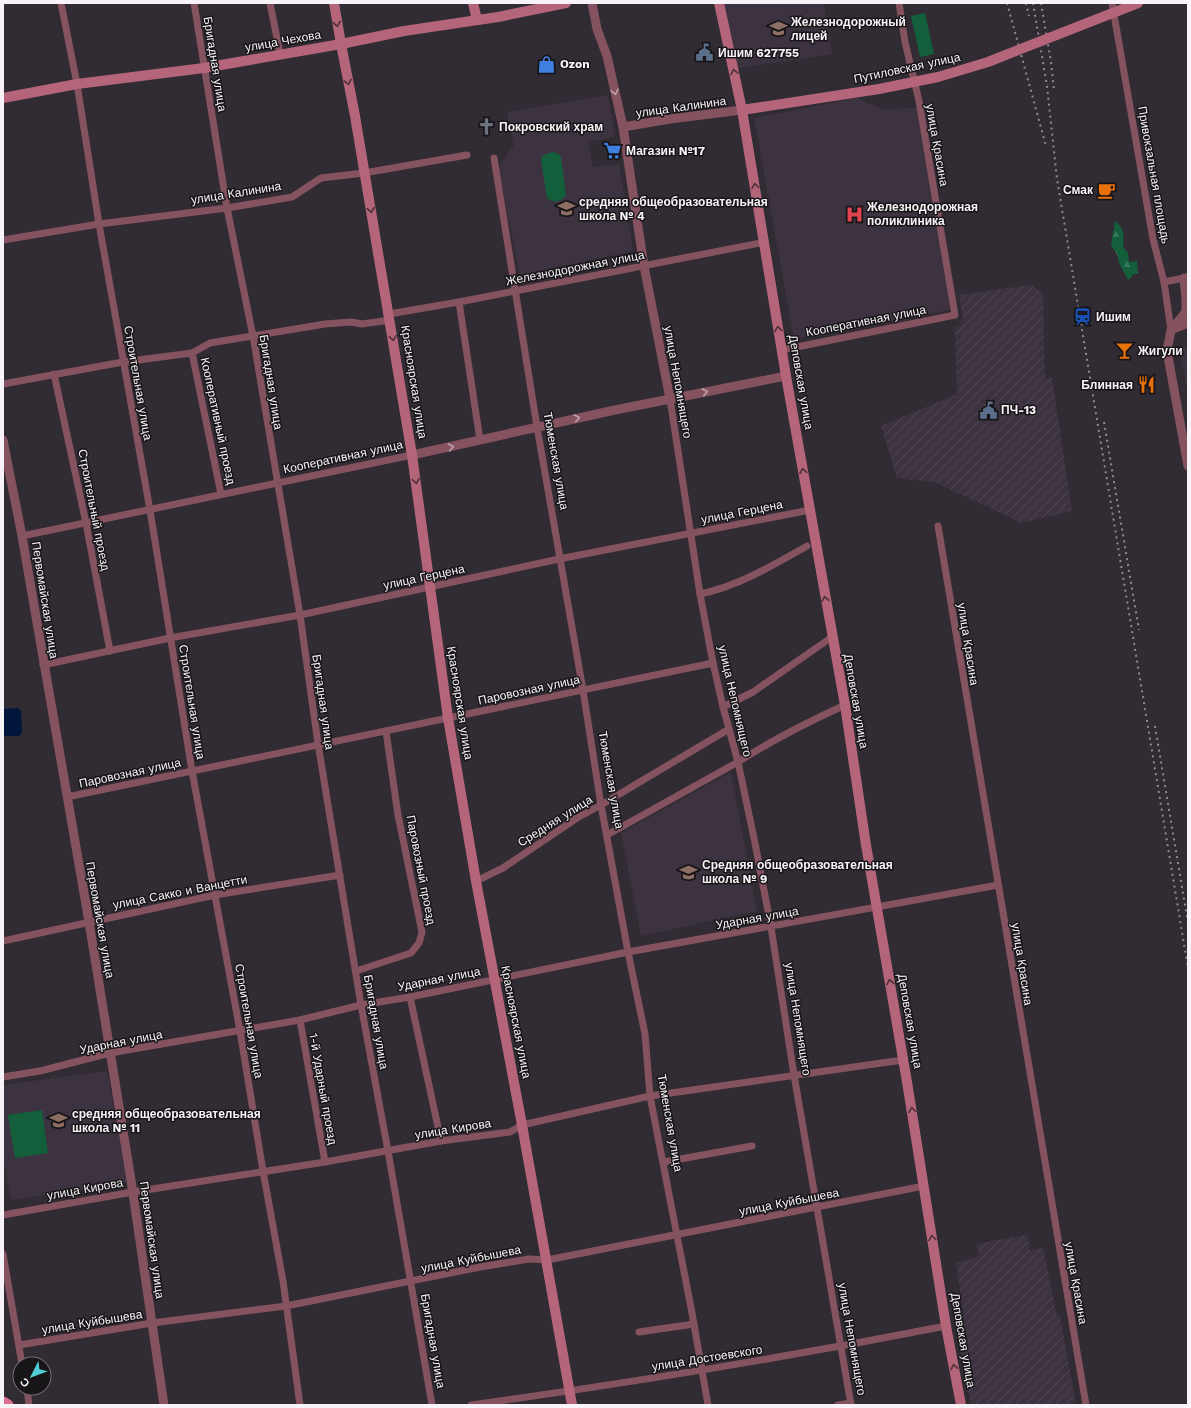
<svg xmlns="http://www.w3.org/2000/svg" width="1191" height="1408" viewBox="0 0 1191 1408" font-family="'Work Sans',sans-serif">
	<defs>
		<pattern id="industrial-furrows" width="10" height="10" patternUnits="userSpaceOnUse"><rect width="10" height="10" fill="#3d3340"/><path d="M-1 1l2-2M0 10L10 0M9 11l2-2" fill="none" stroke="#504753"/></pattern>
		<pattern id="forest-firs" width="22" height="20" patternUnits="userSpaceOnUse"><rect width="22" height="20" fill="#135f3c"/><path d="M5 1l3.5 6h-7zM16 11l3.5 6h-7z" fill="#367659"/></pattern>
	</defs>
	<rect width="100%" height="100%" fill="#312b33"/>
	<g fill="#3d3340">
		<path d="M724 3H824L832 54 734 69Z"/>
		<path d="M608 95 615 137 588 142 593 167 619 164 633 251 520 275 498 167 514 145 507 112Z"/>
		<path d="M857 98 882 109 919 108 955 309 794 339 754 118Z"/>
		<path d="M1188 346V394L1179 347Z"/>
		<path d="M731 772 757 911 641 936 621 833Z"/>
		<path d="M107 1071 127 1182 11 1200 3 1157V1085Z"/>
	</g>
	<g fill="url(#industrial-furrows)">
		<path d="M1030 285 1043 293 1045 379 1052 378 1072 511 1022 523 934 482 897 478 881 426 957 394 955 327 960 326 959 321 963 320 959 295Z"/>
		<path d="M1027 1235 1030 1250 1043 1248 1057 1316H1060L1076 1405H971L960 1348 968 1346 956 1262 979 1257 976 1244Z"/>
	</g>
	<path fill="url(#forest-firs)" d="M1115 221C1125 229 1124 236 1123 247L1128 253 1129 262 1137 261 1138 273 1132 275V277L1128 280 1119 263 1118 256 1111 245Z"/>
	<g fill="#135f3c">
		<path d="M925 13 934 54 920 57 911 16Z"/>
		<path d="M554 152 560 155 561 157 566 195C562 202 553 204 547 198L541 160C542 154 548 153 554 152Z"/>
		<path d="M42 1110 48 1153 15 1158 8 1115Z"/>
	</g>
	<path fill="#00163a" d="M18 708 21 711 22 733 19 736H3V709Z"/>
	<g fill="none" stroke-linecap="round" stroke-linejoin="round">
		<g stroke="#85525f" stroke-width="7">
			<path d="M61 3 77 84 99 224 150 510 192 771 240 1031 263 1171 283 1281 300 1405"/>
			<path d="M194 3 227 208 253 336 300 615 318 744 361 1005 388 1151 432 1405"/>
			<path d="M270 3 280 54"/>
			<path d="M1112 3 1153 239 1164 282 1171 330"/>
			<path d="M494 158 537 427 583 690 601 805 628 952 645 1034 650 1096 692 1313 708 1405"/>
			<path d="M3 240 99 224 227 208 292 197 321 178 364 173 467 155"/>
			<path d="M1164 282 1184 278"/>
			<path d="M459 302 480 440"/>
			<path d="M389 314 459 302 765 242"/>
			<path d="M782 350 955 315 919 101 905 42 899 3"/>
			<path d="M192 353 221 494"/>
			<path d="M54 374 86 523 110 651"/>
			<path d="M3 384 123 362 192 353 210 343 325 324 351 322 362 324 390 320"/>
			<path d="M670 399 700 594 713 663 723 707 738 762 755 843 771 927 794 1075 851 1405"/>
			<path d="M938 526C987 819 1036 1112 1086 1405"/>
			<path d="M22 536 412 455"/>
			<path d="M700 594C739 586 773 565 807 546"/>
			<path d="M43 665 170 638 300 615 559 559 810 510"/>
			<path d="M723 707 753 692 832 637"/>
			<path d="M67 797 713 663"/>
			<path d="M607 835 738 762C772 740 808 722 845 705"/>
			<path d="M476 881 503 868 577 818 601 805 729 729"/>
			<path d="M3 941 215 895 340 875"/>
			<path d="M356 971 411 953 419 943 422 932 398 815 386 731"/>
			<path d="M410 997 441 1141"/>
			<path d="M300 1020 325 1162"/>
			<path d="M3 1077 40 1071 110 1053 300 1020 361 1005 410 997 628 952 998 885"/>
			<path d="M664 1162 752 1146"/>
			<path d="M3 1215 133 1192 325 1162 441 1141 510 1132 522 1125 650 1096 903 1060"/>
			<path d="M3 1254 22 1364"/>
			<path d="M639 1332 694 1324"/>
			<path d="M19 1345 152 1323 286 1306 480 1267 529 1259 547 1260 924 1186"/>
			<path d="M27 1388 29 1405"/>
			<path d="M471 1405C630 1383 788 1357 946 1326"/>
			<path d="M838 1405 851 1403"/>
		</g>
		<g stroke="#85525f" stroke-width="9">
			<path d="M592 3 597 29 607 56 623 127 644 266 670 399"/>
			<path d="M623 127 670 119 742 110"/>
			<path d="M1186 298V312L1171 330 1167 351 1188 466"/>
			<path d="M1187 302 1186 298 1184 278H1188"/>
			<path d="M1173 329 1188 323"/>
			<path d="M3 440 22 536 89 922 131 1180 164 1405"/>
			<path d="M412 455 615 410 786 376"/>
		</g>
		<g stroke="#b5657a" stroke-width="10">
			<path d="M334 3 341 44 355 116 412 455 448 718 476 881 522 1125 572 1405"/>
			<path d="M473 3 477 20"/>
			<path d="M719 3 742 110 786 376 845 705 866 845 907 1082 946 1326 961 1405"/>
			<path d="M3 98 77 84 204 68 341 44 404 31 498 17 566 3"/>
			<path d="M742 110 879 89"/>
		</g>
		<path stroke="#da728f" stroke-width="11" d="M3 1402 8 1405"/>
		<g stroke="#908b91" stroke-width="2" stroke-dasharray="2 4" stroke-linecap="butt">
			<path d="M1007 3 1046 146"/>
			<path d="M1026 3 1029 16"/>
			<path d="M1033 3 1047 86 1057 179 1188 968"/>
			<path d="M1041 3 1051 62 1054 90"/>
			<path d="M1104 422 1139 630"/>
			<path d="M1155 726 1188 923"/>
		</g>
		<path stroke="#b5657a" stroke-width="10" d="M879 89 938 77 988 62 1138 3"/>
	</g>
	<defs><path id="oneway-chevron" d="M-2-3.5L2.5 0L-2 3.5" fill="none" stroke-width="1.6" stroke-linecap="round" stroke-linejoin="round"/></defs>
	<g stroke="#4e313a">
		<use href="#oneway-chevron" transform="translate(337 24) rotate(81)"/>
		<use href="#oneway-chevron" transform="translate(734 72) rotate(-102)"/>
		<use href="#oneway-chevron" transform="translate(348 82) rotate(78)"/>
		<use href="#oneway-chevron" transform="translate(755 186) rotate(-100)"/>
		<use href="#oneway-chevron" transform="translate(371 210) rotate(80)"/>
		<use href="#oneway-chevron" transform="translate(778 329) rotate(-99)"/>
		<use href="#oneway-chevron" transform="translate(393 338) rotate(81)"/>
		<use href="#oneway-chevron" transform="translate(803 471) rotate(-100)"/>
		<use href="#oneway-chevron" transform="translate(416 481) rotate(82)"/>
		<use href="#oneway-chevron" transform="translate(825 599) rotate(-100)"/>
		<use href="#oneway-chevron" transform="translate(890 982) rotate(-100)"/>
		<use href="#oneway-chevron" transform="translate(912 1110) rotate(-99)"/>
		<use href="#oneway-chevron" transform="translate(932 1238) rotate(-99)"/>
		<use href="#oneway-chevron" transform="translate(954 1367) rotate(-101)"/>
	</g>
	<g stroke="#bea2ac">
		<use href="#oneway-chevron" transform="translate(615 92) rotate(77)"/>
		<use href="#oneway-chevron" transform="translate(705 392) rotate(-11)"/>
		<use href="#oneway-chevron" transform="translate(577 418) rotate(-12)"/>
		<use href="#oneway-chevron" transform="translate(451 447) rotate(-12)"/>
	</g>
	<defs>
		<symbol id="university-bare" viewBox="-9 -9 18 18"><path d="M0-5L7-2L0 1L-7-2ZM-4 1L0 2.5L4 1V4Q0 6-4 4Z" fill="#8d6e63" stroke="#171518" stroke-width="2.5" paint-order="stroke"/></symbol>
		<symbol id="civic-bare" viewBox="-9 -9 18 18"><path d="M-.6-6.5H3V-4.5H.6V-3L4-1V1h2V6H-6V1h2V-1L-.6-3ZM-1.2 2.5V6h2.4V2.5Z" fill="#5c6f8a" stroke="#171518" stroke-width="2.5" paint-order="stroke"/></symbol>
		<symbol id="shop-bare" viewBox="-9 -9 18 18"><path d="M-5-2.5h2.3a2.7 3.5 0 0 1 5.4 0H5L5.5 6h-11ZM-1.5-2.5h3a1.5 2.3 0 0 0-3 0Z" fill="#3f7fe0" stroke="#171518" stroke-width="2.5" paint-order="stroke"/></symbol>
		<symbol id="church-bare" viewBox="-9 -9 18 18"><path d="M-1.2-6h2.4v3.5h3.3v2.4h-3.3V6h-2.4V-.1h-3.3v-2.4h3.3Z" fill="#6b7280" stroke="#171518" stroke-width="2.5" paint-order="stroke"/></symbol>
		<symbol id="supermarket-bare" viewBox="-9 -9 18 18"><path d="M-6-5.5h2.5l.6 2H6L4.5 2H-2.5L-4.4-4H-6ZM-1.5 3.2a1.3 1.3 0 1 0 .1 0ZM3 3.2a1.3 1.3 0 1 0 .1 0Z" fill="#3f7fe0" stroke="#171518" stroke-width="2.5" paint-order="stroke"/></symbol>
		<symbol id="cafe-bare" viewBox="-9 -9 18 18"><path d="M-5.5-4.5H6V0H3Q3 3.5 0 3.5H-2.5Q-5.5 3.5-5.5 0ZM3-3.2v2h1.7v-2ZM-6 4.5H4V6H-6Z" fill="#e8710a" stroke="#171518" stroke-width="2.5" paint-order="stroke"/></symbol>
		<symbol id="school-bare" viewBox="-9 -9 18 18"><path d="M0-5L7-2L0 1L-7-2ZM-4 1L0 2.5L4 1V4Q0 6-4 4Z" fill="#8d6e63" stroke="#171518" stroke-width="2.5" paint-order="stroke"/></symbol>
		<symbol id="hospital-bare" viewBox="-9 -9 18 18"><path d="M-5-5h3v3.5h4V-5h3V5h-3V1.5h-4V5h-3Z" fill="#e0444e" stroke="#171518" stroke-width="2.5" paint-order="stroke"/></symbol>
		<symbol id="station-bare" viewBox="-9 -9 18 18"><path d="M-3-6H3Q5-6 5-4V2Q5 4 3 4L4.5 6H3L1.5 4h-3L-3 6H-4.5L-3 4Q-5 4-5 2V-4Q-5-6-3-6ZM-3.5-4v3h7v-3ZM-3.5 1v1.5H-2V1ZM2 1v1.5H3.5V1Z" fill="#1a4fb4" stroke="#171518" stroke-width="2.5" paint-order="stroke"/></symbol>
		<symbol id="bar-bare" viewBox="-9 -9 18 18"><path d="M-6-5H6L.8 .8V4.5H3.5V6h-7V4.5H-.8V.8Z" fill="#e8710a" stroke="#171518" stroke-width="2.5" paint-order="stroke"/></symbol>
		<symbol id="restaurant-bare" viewBox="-9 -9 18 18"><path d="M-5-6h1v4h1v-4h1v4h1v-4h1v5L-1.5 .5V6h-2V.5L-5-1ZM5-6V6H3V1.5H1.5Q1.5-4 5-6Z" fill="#e8710a" stroke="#171518" stroke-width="2.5" paint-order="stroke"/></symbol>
	</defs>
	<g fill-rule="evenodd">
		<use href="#university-bare" x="766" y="16" width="25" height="25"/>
		<use href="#civic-bare" x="692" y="40" width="25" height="25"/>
		<use href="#shop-bare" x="534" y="52" width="25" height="25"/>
		<use href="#church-bare" x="474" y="114" width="25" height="25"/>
		<use href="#supermarket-bare" x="600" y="138" width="25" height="25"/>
		<use href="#cafe-bare" x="1094" y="178" width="25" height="25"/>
		<use href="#school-bare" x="554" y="196" width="25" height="25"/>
		<use href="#hospital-bare" x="842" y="202" width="25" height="25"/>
		<use href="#station-bare" x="1070" y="304" width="25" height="25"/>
		<use href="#bar-bare" x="1112" y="338" width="25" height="25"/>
		<use href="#restaurant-bare" x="1134" y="372" width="25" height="25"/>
		<use href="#civic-bare" x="976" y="398" width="25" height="25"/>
		<use href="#school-bare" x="676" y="860" width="25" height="25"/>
		<use href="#school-bare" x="46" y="1108" width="25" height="25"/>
	</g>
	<g text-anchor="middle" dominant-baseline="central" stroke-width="3" stroke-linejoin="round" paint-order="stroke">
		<g font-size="12" font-weight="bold" fill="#f7f3f8" stroke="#171518" text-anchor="start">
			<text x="791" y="22">Железнодорожный<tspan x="791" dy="14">лицей</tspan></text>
			<text x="718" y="53">Ишим 627755</text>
			<text x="560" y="64">Ozon</text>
			<text x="499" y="127">Покровский храм</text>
			<text x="626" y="151">Магазин №17</text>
			<text x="1093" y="190" text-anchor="end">Смак</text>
			<text x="579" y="202">средняя общеобразовательная<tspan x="579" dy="14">школа № 4</tspan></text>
			<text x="867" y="207">Железнодорожная<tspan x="867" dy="14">поликлиника</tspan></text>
			<text x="1096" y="317">Ишим</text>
			<text x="1138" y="351">Жигули</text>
			<text x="1133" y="385" text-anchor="end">Блинная</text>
			<text x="1001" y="410">ПЧ-13</text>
			<text x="702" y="865">Средняя общеобразовательная<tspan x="702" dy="14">школа № 9</tspan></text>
			<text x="72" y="1114">средняя общеобразовательная<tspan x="72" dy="14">школа № 11</tspan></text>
		</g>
		<g font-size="12" fill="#f7f3f8" stroke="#171518">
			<text transform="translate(283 41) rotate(-10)">улица Чехова</text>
			<text transform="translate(215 64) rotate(81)">Бригадная улица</text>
			<text transform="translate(907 68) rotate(-12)">Путиловская улица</text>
			<text transform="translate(681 107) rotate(-8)">улица Калинина</text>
			<text transform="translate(937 145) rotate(80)">улица Красина</text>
			<text transform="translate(1154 175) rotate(80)">Привокзальная площадь</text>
			<text transform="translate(236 193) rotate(-9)">улица Калинина</text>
			<text transform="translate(575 268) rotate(-11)">Железнодорожная улица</text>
			<text transform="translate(866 321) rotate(-11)">Кооперативная улица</text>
			<text transform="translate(271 382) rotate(81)">Бригадная улица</text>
			<text transform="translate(414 382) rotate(81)">Красноярская улица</text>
			<text transform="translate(678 382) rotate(80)">улица Непомнящего</text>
			<text transform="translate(801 382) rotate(80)">Деповская улица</text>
			<text transform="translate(138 383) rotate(80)">Строительная улица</text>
			<text transform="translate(218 421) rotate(78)">Кооперативный проезд</text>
			<text transform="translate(343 457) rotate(-12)">Кооперативная улица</text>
			<text transform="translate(556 461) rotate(80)">Тюменская улица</text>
			<text transform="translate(94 510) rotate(79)">Строительный проезд</text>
			<text transform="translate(742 512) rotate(-11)">улица Герцена</text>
			<text transform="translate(424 577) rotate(-12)">улица Герцена</text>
			<text transform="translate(45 600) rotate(81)">Первомайская улица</text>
			<text transform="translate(968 644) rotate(81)">улица Красина</text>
			<text transform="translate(529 690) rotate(-12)">Паровозная улица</text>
			<text transform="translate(735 701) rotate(77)">улица Непомнящего</text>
			<text transform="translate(856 701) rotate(80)">Деповская улица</text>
			<text transform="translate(192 702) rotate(81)">Строительная улица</text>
			<text transform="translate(323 702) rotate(82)">Бригадная улица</text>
			<text transform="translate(460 703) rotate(81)">Красноярская улица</text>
			<text transform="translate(130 773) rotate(-12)">Паровозная улица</text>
			<text transform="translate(611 780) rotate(80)">Тюменская улица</text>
			<text transform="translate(555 821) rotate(-32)">Средняя улица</text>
			<text transform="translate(421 870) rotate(79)">Паровозный проезд</text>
			<text transform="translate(180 892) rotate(-11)">улица Сакко и Ванцетти</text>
			<text transform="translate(757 918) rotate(-10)">Ударная улица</text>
			<text transform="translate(100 920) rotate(80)">Первомайская улица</text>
			<text transform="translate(1022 964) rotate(81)">улица Красина</text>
			<text transform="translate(439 979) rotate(-11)">Ударная улица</text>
			<text transform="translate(798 1019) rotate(81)">улица Непомнящего</text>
			<text transform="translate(249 1021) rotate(80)">Строительная улица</text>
			<text transform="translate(910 1021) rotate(80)">Деповская улица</text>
			<text transform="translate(376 1022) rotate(80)">Бригадная улица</text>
			<text transform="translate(516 1022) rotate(79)">Красноярская улица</text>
			<text transform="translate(121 1042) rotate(-11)">Ударная улица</text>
			<text transform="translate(323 1089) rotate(80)">1-й Ударный проезд</text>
			<text transform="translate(670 1123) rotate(80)">Тюменская улица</text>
			<text transform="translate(453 1129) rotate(-9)">улица Кирова</text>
			<text transform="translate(85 1189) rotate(-10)">улица Кирова</text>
			<text transform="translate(789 1202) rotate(-11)">улица Куйбышева</text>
			<text transform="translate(152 1240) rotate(82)">Первомайская улица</text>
			<text transform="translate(471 1259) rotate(-11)">улица Куйбышева</text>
			<text transform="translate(1076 1283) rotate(80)">улица Красина</text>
			<text transform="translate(92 1322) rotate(-9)">улица Куйбышева</text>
			<text transform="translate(852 1339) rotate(80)">улица Непомнящего</text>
			<text transform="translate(963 1340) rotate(80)">Деповская улица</text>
			<text transform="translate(433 1341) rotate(80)">Бригадная улица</text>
			<text transform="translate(707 1358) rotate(-9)">улица Достоевского</text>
		</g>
	</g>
	<rect width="1191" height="1408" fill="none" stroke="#f7f3f8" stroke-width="8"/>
	<g transform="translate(32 1376) rotate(228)"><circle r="19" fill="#171518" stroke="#716e72"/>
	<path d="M0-3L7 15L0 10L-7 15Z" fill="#51ccd2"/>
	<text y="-6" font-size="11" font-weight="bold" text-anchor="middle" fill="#f7f3f8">С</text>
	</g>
</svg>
